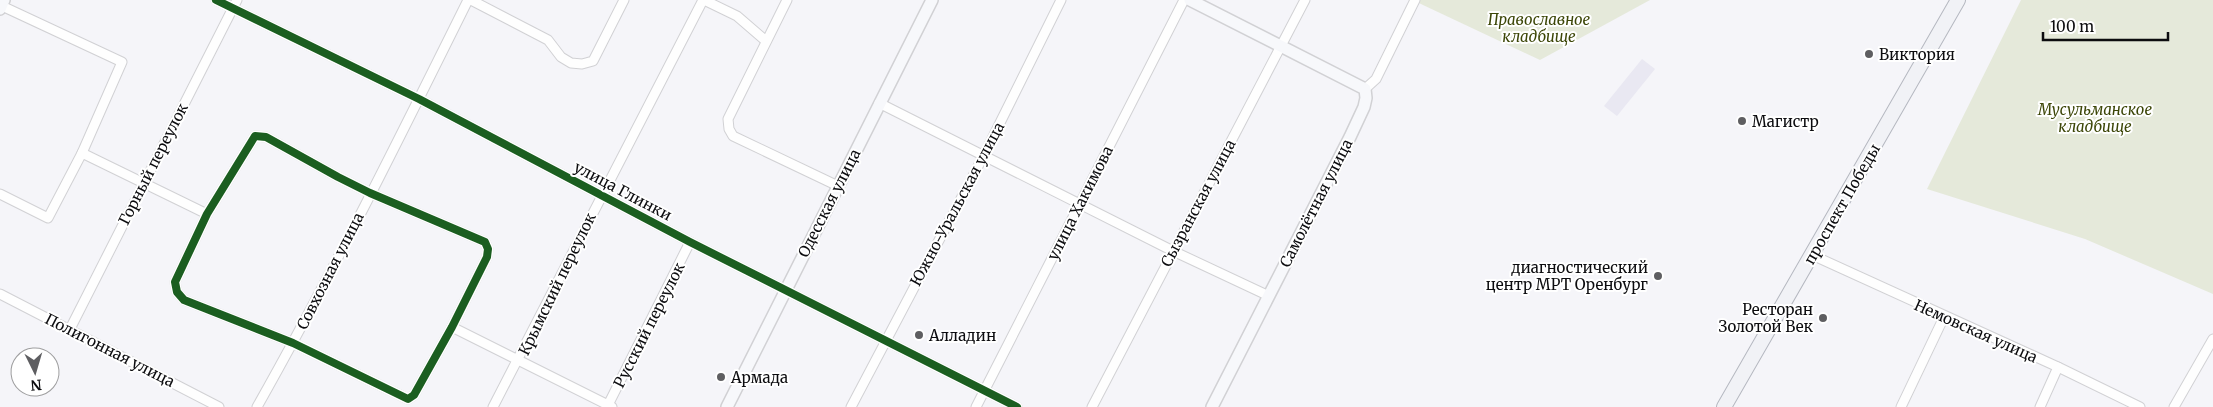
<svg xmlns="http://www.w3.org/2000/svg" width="2213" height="407" viewBox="0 0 2213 407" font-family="Merriweather,serif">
	<rect width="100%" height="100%" fill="#f5f5f9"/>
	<path fill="#e9e8f2" d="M1642 59 1655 69 1617 116 1604 106Z"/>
	<g fill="#e5e9da">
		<path d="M1418 0H1650L1540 60 1423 5 1417 2Z"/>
		<path d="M2021 0H2213V294L2085 239 1927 189Z"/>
	</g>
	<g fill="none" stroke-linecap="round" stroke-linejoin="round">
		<defs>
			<g id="street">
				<path d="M216 0 419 99 690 242 1017 407"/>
				<path d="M471 0 548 40 561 57 571 63 582 64 593 61 624 0"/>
				<path d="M704 0 737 16 766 41"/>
				<path d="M787 0 728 119 729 129 733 136 838 186"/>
				<path d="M1365 89 1376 79 1415 0"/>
				<path d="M879 103 1173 251 1269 296"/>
				<path d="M255 136 266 137 338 177 370 193 485 242 488 249 487 257 452 327 414 395 408 399 293 343 184 300 177 292 175 282 207 214Z"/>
				<path d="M82 153 207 214"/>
				<path d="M0 194 48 218 82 153 122 62 2 6"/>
				<path d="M1812 255 2058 367 2140 407"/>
				<path d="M0 294 219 407"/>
				<path d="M452 327 612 407"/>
				<path d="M70 329 237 0"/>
				<path d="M257 407C332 274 400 137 468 0"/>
				<path d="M493 407 703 0"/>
				<path d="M607 407 690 242"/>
				<path d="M851 407 984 155 1061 0"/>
				<path d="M976 407 1184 0"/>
				<path d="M1092 407 1305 0"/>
				<path d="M1901 407 1944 317"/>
				<path d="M2040 407 2058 367"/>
				<path d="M2174 407 2213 339"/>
			</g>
			<g id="secondary">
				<path d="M1190 0 1365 89 1366 98 1364 107 1350 137 1212 407"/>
				<path d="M0 9 4 0"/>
				<path d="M727 407 932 0"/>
			</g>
			<path id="primary" d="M1724 407 1958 0"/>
		</defs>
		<use href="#street" stroke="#d1d1d4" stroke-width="11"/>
		<use href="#secondary" stroke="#d1d1d4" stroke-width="14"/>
		<use href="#primary" stroke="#b5b8c0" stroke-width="16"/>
		<use href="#street" stroke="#fefefe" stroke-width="9"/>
		<use href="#secondary" stroke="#f7f8fb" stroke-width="11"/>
		<use href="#primary" stroke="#f1f2f6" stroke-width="14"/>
		<defs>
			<g id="cycleway">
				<path d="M216 0 419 99 690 242 1017 407"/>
				<path d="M255 136 266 137 338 177 370 193 485 242 488 249 487 257 452 327 414 395 408 399 293 343 184 300 177 292 175 282 207 214Z"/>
			</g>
		</defs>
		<use href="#cycleway" stroke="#fff" stroke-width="11"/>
		<use href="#cycleway" stroke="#1b5e20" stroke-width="8"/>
	</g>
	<g fill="#5e5e61" stroke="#fff" stroke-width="2">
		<circle cx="1869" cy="54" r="5"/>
		<circle cx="1742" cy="121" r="5"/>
		<circle cx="1658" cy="276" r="5"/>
		<circle cx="1823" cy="318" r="5"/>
		<circle cx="919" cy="335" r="5"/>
		<circle cx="721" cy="377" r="5"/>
	</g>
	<g text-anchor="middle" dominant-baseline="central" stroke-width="4" stroke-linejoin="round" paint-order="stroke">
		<g font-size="15" font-style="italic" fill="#3c4607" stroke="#fff">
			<text x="1539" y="19">Православное<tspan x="1539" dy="17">кладбище</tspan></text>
			<text x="2095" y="109">Мусульманское<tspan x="2095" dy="17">кладбище</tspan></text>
		</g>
		<g font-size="15" fill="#0c0c0f" stroke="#fff" text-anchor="start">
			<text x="1879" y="54">Виктория</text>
			<text x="1752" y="121">Магистр</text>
			<text x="1648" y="267" text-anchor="end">диагностический<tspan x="1648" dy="17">центр МРТ Оренбург</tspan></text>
			<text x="1813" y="309" text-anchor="end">Ресторан<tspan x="1813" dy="17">Золотой Век</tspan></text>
			<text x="929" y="335">Алладин</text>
			<text x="731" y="377">Армада</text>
		</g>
		<g font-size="15" fill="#0c0c0f" stroke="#fff">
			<text transform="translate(153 164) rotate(-63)">Горный переулок</text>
			<text transform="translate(623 191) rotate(28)">улица Глинки</text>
			<text transform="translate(829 203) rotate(-63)">Одесская улица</text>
			<text transform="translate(1080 203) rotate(-63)">улица Хакимова</text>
			<text transform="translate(1198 203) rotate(-62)">Сызранская улица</text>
			<text transform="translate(1316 203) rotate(-63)">Самолётная улица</text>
			<text transform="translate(957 204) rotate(-62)">Южно-Уральская улица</text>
			<text transform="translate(1842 204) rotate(-60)">проспект Победы</text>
			<text transform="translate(330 271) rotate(-63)">Совхозная улица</text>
			<text transform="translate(557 284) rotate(-64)">Крымский переулок</text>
			<text transform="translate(649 325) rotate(-63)">Русский переулок</text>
			<text transform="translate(1976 331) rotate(24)">Немовская улица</text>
			<text transform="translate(110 350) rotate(27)">Полигонная улица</text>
		</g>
	</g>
	<g transform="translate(35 372) rotate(175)"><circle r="24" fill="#ffffff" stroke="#9e9e9f"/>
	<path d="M0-4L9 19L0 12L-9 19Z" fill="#5e5e61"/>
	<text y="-8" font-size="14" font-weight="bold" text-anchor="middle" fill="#0c0c0f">N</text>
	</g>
	<path d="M2043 32v8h125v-8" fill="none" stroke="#0c0c0f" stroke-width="2.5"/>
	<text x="2050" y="32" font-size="15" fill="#0c0c0f" stroke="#ffffff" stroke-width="4" paint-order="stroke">100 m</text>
</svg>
